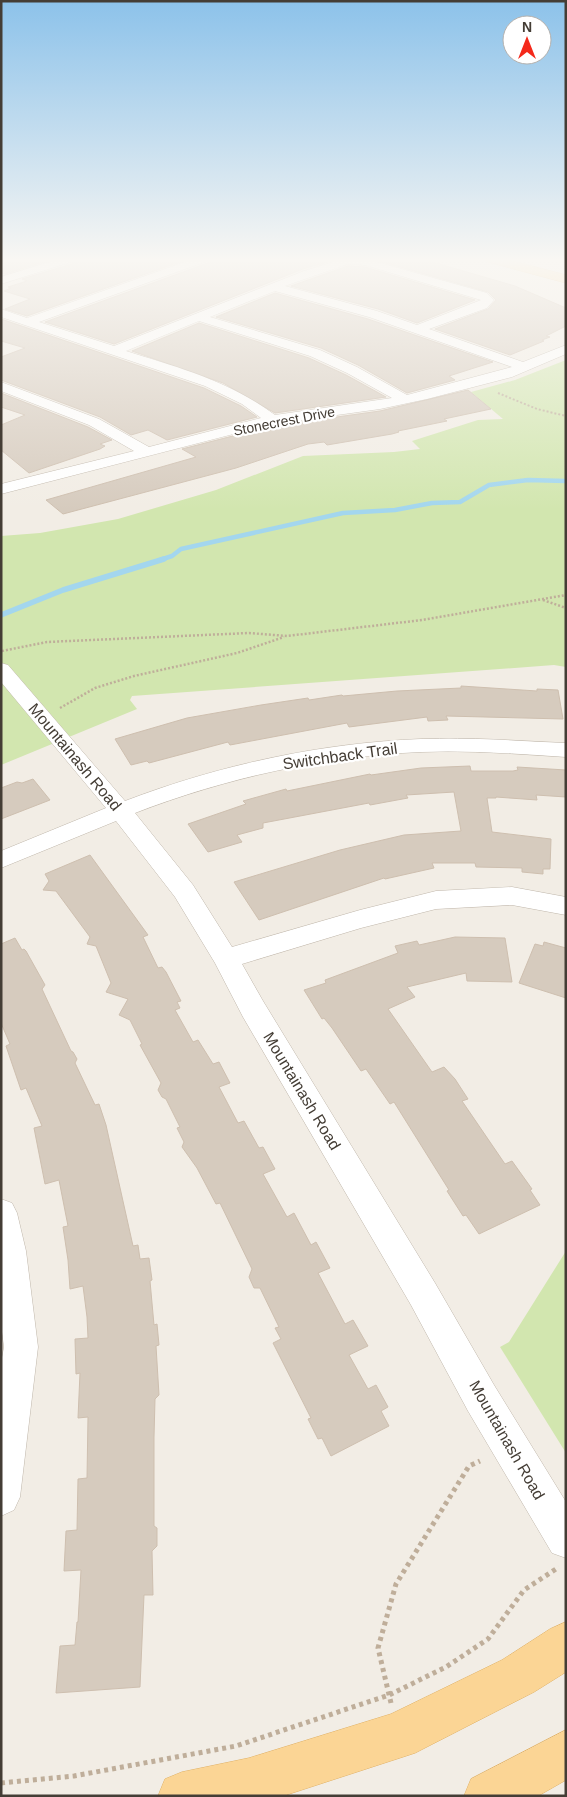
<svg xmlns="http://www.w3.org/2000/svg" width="567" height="1797" viewBox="0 0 567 1797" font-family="Helvetica,sans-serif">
	<rect width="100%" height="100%" fill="#f2ede5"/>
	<g fill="#d2e6af">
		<path d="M566 360V667L554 665 132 696 130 700 137 709 1 765V536L40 533 118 519 216 490 303 456 394 452 420 449 412 441 478 420 503 419 471 392 515 380Z"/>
		<path d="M566 1251V1453L500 1347 509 1342Z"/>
	</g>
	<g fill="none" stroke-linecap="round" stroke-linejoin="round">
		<path stroke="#a3d6ee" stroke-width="4.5" d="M160 560 172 556 181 549 343 513 395 510 432 503 460 502 489 485 528 480 566 481"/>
		<path stroke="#a3d6ee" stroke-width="5.5" d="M1 615 63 590 164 559"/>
	</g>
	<g fill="#d6cbbe" stroke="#cebfaf">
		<path d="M14 259H53L5 274 1 273V263Z"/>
		<path d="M78 259H188L27 316 5 309 30 299 4 291 11 288 8 287 27 281 22 279 75 263Z"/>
		<path d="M211 259H337L303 269 114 344 45 322 208 263Z"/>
		<path d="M372 259H422L515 286 566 308V326L546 336 550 337 542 340 544 341 510 355 435 329 488 309 496 300 488 292Z"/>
		<path d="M348 266 365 267 475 300 417 323 378 309 291 286Z"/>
		<path d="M275 293 368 319 493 362 449 376 455 380 407 393 358 365 321 348 216 317Z"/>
		<path d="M1 319 204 388 241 406 257 417 167 440 148 430 131 435 100 417 1 380V357L25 348 1 341Z"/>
		<path d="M199 323 309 358 346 375 386 397 275 413 223 383 132 351Z"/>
		<path d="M468 390 491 409 444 419 447 421 398 431 399 432 392 434 327 445 324 442 308 444 236 468 63 514 46 500 196 457 182 449 272 426 380 411Z"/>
		<path d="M1 393 88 427 112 440 100 444 105 446 100 449 29 473 1 450V425L25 415 1 407Z"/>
		<path d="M461 686 537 691V689L558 690 563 719 446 716 448 720 428 721 427 717 349 727 347 723 230 745 228 742 149 763 147 761 131 765 115 739 187 718 261 705 308 698 309 700 342 695 343 696 397 691 461 688Z"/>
		<path d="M470 766 471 771H513L518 770 517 767 566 770V797L536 795 537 800 496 797V798H487L492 832 551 839 550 869H543V874L522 872V868L476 867 475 863H432L434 868 385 879 384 878 259 920 234 882 340 850 404 835 461 831 454 792 406 795 408 798 370 805 369 803 263 823V828L237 835 242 842 208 852 188 824 246 804 243 801 286 789 287 791 370 774 371 775 421 768Z"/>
		<path d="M33 779 50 800 1 819V788L17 782 22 783Z"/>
		<path d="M90 855 148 935 143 937 158 968 162 967 166 972 181 1001 177 1002 180 1008 175 1010 193 1042 198 1040 213 1064 219 1062 230 1083 219 1087 238 1123 244 1121 259 1148 263 1147 275 1169 263 1174 287 1217 294 1213 311 1245 316 1242 330 1268 318 1273 345 1324 353 1320 368 1346 349 1355 368 1389 376 1385 388 1407 381 1411 389 1426 331 1456 322 1438 318 1439 308 1419 311 1418 273 1343 281 1339 275 1328 279 1327 260 1288H254L249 1277 252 1269 220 1203 216 1204 197 1168 182 1147 184 1142 177 1128 180 1127 166 1099 162 1097 158 1090 161 1083 140 1045 142 1044 130 1020 119 1015 128 999 106 992 111 983 96 946 87 944 90 937 56 891 43 890 49 881 45 874Z"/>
		<path d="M455 937 505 938 512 982 467 981 466 973 407 987 415 997 388 1009 432 1072 444 1067 455 1079 468 1099 462 1101 505 1164 512 1161 532 1189 530 1190 540 1205 479 1234 466 1215 463 1216 447 1191 449 1190 394 1102 390 1104 366 1069 361 1071 332 1028 324 1018 322 1019 304 990 326 983 325 980 398 953 395 946 417 941 419 945Z"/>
		<path d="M15 938 22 950 24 949 26 951 45 985 42 989 71 1051 73 1052 77 1059 75 1063 95 1105 99 1104 106 1125 133 1246 138 1245 140 1259 149 1258 152 1280 150 1281 154 1325 157 1324 159 1345 156 1346 159 1395 155 1399 154 1437V1526L157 1528V1546L152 1551 153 1595H144L140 1687 56 1693 60 1646 75 1645 77 1622H78L81 1570 64 1571 66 1531 77 1530 78 1479 87 1478 88 1417 78 1418 80 1373 76 1374 75 1339 88 1338 87 1317 83 1286 70 1289 68 1260 63 1227 68 1226 59 1180 45 1184 34 1128 42 1126 26 1088 21 1090 6 1046 10 1044 1 1023V944Z"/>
		<path d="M544 942 566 948V998L519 983 535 944 543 946Z"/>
	</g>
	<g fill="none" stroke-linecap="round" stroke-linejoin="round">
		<defs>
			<g id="minor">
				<path d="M59 259H76L74 261 1 284V277Z"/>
				<path d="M193 259H209L207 261 39 322 114 346 304 271 343 259H366L487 293 494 300 487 308 429 329 523 362 566 345V354L512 377 427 399 380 409 272 424 1 494V484L134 451 89 425 1 391V382L99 419 149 447 261 418 242 404 205 386 1 317V309L27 318ZM348 264 365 265 481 300 417 325 377 311 285 286ZM275 291 369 317 512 367 407 395 357 367 320 350 210 317ZM199 321 310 356 347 373 392 398 275 415C229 381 180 368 126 351Z"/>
				<path d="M1 663 8 665 125 801C219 765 321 743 421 739 470 737 518 741 566 743V757C518 754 469 750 421 752 324 756 226 778 135 813L193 885 232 947 360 910 436 891 512 887 566 897V915L512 905 436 909 361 928 242 964 263 1001 435 1283 494 1385 566 1502V1558L552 1553 468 1411 411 1305 243 1017 215 963 175 897 116 821 1 868V851L106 808 1 682Z"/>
				<path d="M1 1199 12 1203 17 1213 26 1251 38 1347 20 1497 14 1510 1 1516V1363L4 1347 1 1324Z"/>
			</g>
			<g id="major">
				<path d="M486 259H505L566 275V283L488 262Z"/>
				<path d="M566 1622V1672L534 1692 415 1753 283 1796H158L165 1779 182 1772 249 1758 391 1714 502 1660 550 1629Z"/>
				<path d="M566 1730V1780L538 1796H464L471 1779Z"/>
			</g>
		</defs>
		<use href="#minor" stroke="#c0b7ab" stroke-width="1"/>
		<use href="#major" stroke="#e0b166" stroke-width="1"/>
		<path stroke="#bfae9a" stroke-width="2" stroke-dasharray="2 2" stroke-linecap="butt" d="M498 393 537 409 566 416"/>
		<g stroke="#bfae9a" stroke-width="2.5" stroke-dasharray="2 2" stroke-linecap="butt">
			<path d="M543 600 566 608"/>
			<path d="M2 651 47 642 249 633 287 636 422 620 566 595"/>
			<path d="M60 708 95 688 134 676 237 653 284 637"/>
		</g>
		<g stroke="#bfae9a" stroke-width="5" stroke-dasharray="4 4" stroke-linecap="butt">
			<path d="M391 1703 378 1648 396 1584 469 1466 480 1461"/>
			<path d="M1 1783 74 1776 236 1746 389 1695 446 1667 488 1639 524 1590 559 1567"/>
		</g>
		<use href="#minor" fill="#fff" fill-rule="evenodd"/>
		<use href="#major" fill="#fbd595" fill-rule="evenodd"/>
	</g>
	<linearGradient id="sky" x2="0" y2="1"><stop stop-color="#8cc2ea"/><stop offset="0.51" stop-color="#f9f7f3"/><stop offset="1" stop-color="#f9f7f3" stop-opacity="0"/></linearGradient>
	<rect width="567" height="510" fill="url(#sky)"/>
	<g text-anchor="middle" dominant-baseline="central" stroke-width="4.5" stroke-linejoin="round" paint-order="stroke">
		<g font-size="14" fill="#443d35" stroke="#fff">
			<text transform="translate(284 421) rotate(-11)">Stonecrest Drive</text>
		</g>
		<g font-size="16" fill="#443d35" stroke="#fff">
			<text transform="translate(340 756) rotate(-8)">Switchback Trail</text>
			<text transform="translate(75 757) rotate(50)">Mountainash Road</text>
			<text transform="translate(302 1091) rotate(59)">Mountainash Road</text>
			<text transform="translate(507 1440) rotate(60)">Mountainash Road</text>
		</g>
	</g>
	<rect width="567" height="1797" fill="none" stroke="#443d35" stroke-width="5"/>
	<g transform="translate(527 40)"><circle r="24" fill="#ffffff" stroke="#b4b1ae"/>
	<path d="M0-4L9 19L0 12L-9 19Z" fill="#f4291b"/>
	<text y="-8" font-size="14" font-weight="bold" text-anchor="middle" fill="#443d35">N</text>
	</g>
</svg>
